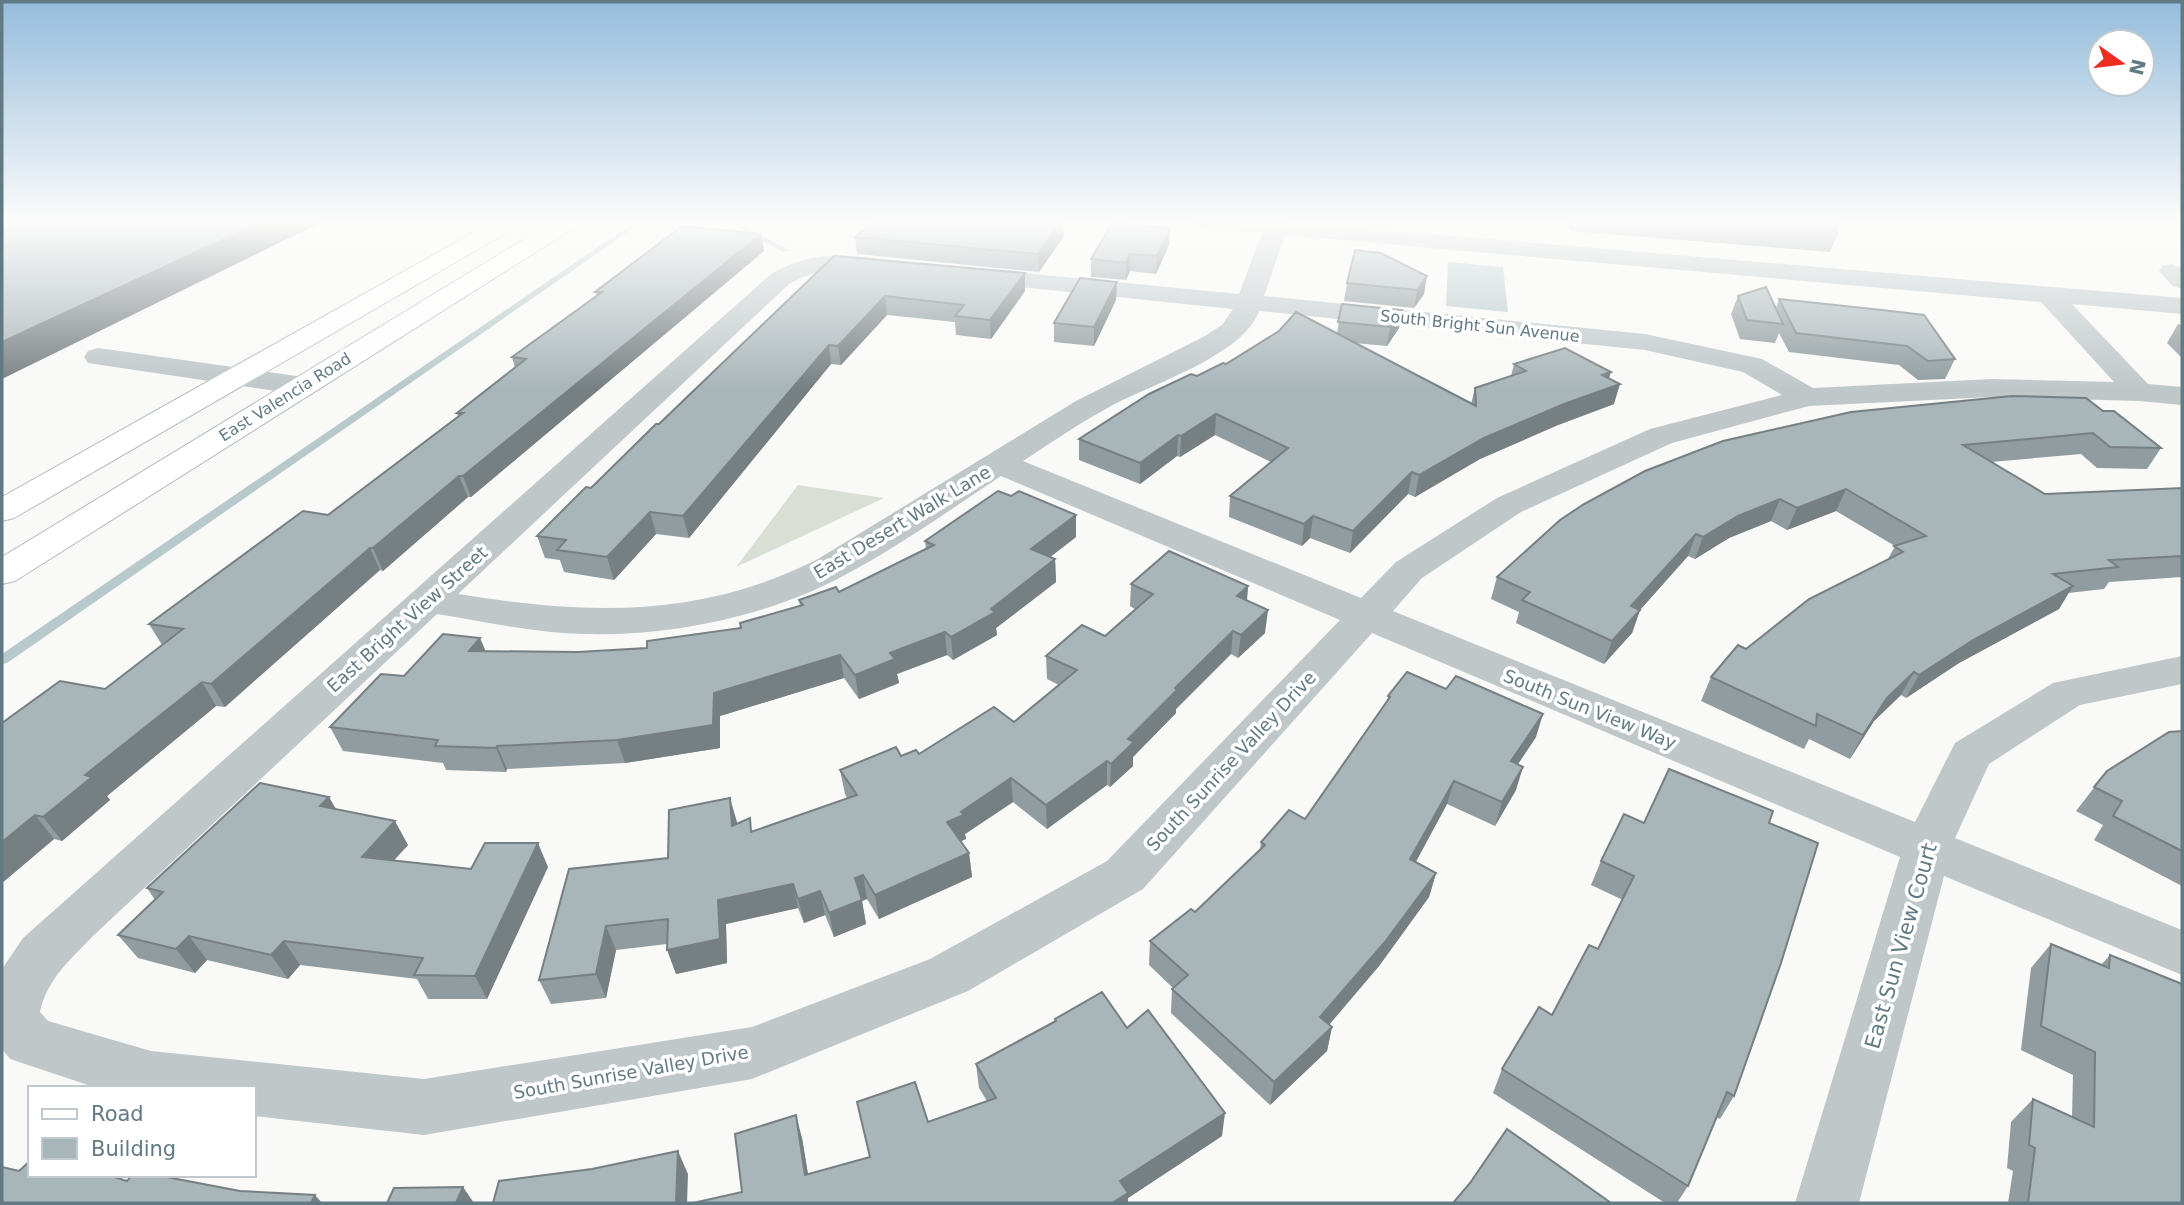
<svg xmlns="http://www.w3.org/2000/svg" width="2184" height="1205" viewBox="0 0 2184 1205" font-family="'DejaVu Sans',sans-serif">
	<rect width="100%" height="100%" fill="#f9f9f7"/>
	<path fill="#dadfd6" d="M798 485 884 498 736 567Z"/>
	<path fill="#b8c9cb" d="M1448 262 1503 267 1508 312 1446 306Z"/>
	<g fill="none" stroke-linecap="round" stroke-linejoin="round">
		<g fill="#b8c9cb" fill-rule="evenodd">
			<path d="M636 221H644L7 663 2 664V654Z"/>
			<path d="M725 221H734L790 250 783 252Z"/>
		</g>
		<defs>
			<g id="major">
				<path d="M494 221H521L518 226 14 518 2 521V497Z"/>
				<path d="M554 221H580L577 226 15 581 2 584V557Z"/>
			</g>
		</defs>
		<use href="#major" stroke="#b3bbbe" stroke-width="2"/>
		<g fill="#bfc7c9" fill-rule="evenodd">
			<path d="M1189 221H1278L2182 298V314L2072 304 2148 384 2182 387V405L2139 401 1992 397 1809 406 1672 443 1521 512 1422 578 1393 611 1915 822 1955 743 2053 683 2182 656V684L2080 705 1989 764 1955 838 2182 930V975L1944 876 1859 1203H1795L1900 857 1372 633 1143 889 968 991 752 1079 424 1135 254 1116V1088H97L10 1059 2 1049V969L23 938 771 274C806 253 848 251 887 261L890 266 887 271C875 274 865 272 853 271 829 269 810 272 789 284L458 594C585 615 700 619 818 559L1076 401 1205 336 1222 325 1233 309 973 282 964 280 961 275 964 270 973 268 1239 294 1262 233 1200 228 1192 226ZM1285 235 2041 302 2114 382 1992 379 1813 388 1762 359 1645 334 1264 296ZM1259 311 1645 350 1743 372 1782 395 1650 429 1497 498 1396 562 1361 598 1023 461C1052 442 1080 423 1111 406 1150 385 1244 355 1259 311ZM1001 476 1340 620 1107 861 930 959 752 1027 424 1079 151 1051 48 1021 40 1012C47 979 71 959 93 936L437 614C486 622 535 633 585 634 662 636 749 620 819 588 883 558 942 515 1001 476Z"/>
			<path d="M2171 264 2182 268V289L2173 286 2159 271 2162 266Z"/>
			<path d="M98 348 303 377 313 380 318 386 313 392 303 395 88 363 84 357 88 351Z"/>
		</g>
		<use href="#major" fill="#fff" fill-rule="evenodd"/>
	</g>
	<g fill="#909c9f">
		<path d="M1568 221H1843L1830 252 1571 231Z"/>
		<path d="M761 234 764 251 471 497H468L383 571 380 570 225 707 216 706 107 796 110 800 62 841 54 839 2 883V723L105 689 162 645 149 624 328 515 458 417 457 413 515 368 512 357 597 296 595 292Z"/>
		<path d="M1064 236 1039 272 857 254 855 237Z"/>
		<path d="M1169 245 1156 274 1130 271 1126 280 1091 277V259Z"/>
		<path d="M1355 250 1424 294 1414 308 1344 301 1347 283Z"/>
		<path d="M834 256 1025 291 991 339 956 335 955 322 887 315 841 365 831 364 689 538 656 534 614 580 564 572 560 560 545 558 537 536 591 488 659 424Z"/>
		<path d="M1117 282 1116 300 1094 346 1054 342V323Z"/>
		<path d="M1738 296 1776 308 1779 299 1955 359 1945 379 1918 380 1899 365 1789 352 1779 333 1775 343 1740 339 1731 314Z"/>
		<path d="M1342 304 1399 328 1387 346 1354 343 1471 404 1475 388 1511 376 1514 364 1609 379 1614 404 1558 425 1480 459 1415 497 1408 494 1350 553 1310 538 1302 546 1229 517 1230 496 1271 462 1215 435 1180 457 1177 456 1140 484 1079 460V439L1197 376 1226 364 1337 333Z"/>
		<path d="M2178 324 2182 325V358L2167 343Z"/>
		<path d="M2103 411 2161 448 2147 469 2097 468 2081 454 1991 462 2045 494 2182 488V577L2109 582 2104 589 2068 593 2059 609 1959 663 1906 698 1901 695 1874 721 1850 759 1809 739 1804 749 1701 701 1711 677 1746 649 1888 559 1895 546 1836 511 1787 530 1771 521 1729 538 1695 559 1688 556 1640 610 1632 633 1604 664 1516 623 1519 612 1491 599 1497 577 1560 520Z"/>
		<path d="M1076 537 1050 557 1055 559 1056 582 996 628 997 635 953 660 947 655 897 674 899 683 859 699 844 678 720 716V748L625 763 507 769 506 772 446 770 443 763 343 751 330 727 404 676 486 652H578L647 648 741 628 740 623 800 606 799 600 839 592 926 549 925 541Z"/>
		<path d="M1131 584 1248 586 1247 601 1265 633 1238 658 1231 654 1176 709V713L1133 757V766L1110 787 1107 785 1047 829 1013 802 965 834 966 839 961 841 969 853 972 877 879 919 867 899 862 901 866 924 834 937 825 915 804 923 798 908 726 924 727 963 676 974 667 944 616 950 606 998 551 1004 539 980 668 858 737 824 753 831 847 798 845 794 840 770 901 756 919 754 1014 722 1059 685 1047 679 1046 656 1105 636 1135 609 1130 606Z"/>
		<path d="M1388 696 1536 737 1518 764 1516 790 1495 826 1447 804 1416 862 1436 873 1429 897 1379 966 1329 1025 1332 1027 1327 1051 1270 1105 1171 1013 1172 989 1173 988 1149 965 1150 941 1195 912 1260 849 1261 842 1305 819 1387 703Z"/>
		<path d="M2182 731V886L2094 840 2103 825 2076 811 2107 771Z"/>
		<path d="M336 809 408 845 394 860 471 869 548 867 487 999H428L417 979 300 965 288 979 207 960 195 973 138 958 118 935 155 900 147 888Z"/>
		<path d="M1644 823H1769L1734 1096 1720 1119 1716 1117 1688 1186 1677 1203H1665L1493 1093 1502 1069 1552 1015 1598 949 1623 900 1591 885 1601 861Z"/>
		<path d="M2051 944 2101 965 2110 955 2182 1203H2008L2013 1171 2007 1168 2011 1122 2033 1099 2072 1117 2073 1075 2021 1050 2031 968Z"/>
		<path d="M1055 1019 1127 1028 1222 1136 1128 1198V1203H693L742 1192 802 1138 808 1175 870 1157 928 1122 987 1101 979 1088 976 1064 1055 1022Z"/>
	</g>
	<g fill="#767f82">
		<path d="M263 221H324L2 379V342Z"/>
		<path d="M1062 221H1063L1064 236 1039 272 1038 254Z"/>
		<path d="M1170 228 1169 245 1156 274 1157 256Z"/>
		<path d="M761 234 764 251 471 497 463 476Z"/>
		<path d="M1130 254V271L1126 280V263Z"/>
		<path d="M1025 273V291L991 339 990 320Z"/>
		<path d="M1427 276 1424 294 1414 308 1417 290Z"/>
		<path d="M1117 282 1116 300 1094 346V327Z"/>
		<path d="M885 296 887 315 841 365 838 346Z"/>
		<path d="M1402 310 1399 328 1387 346 1390 327Z"/>
		<path d="M829 345 831 364 689 538 683 516Z"/>
		<path d="M1611 372 1606 389 1620 384 1614 404 1558 425 1480 459 1415 497 1419 475 1484 438 1602 375Z"/>
		<path d="M1216 414 1215 435 1180 457 1181 436Z"/>
		<path d="M1178 435 1177 456 1140 484V463Z"/>
		<path d="M1412 472 1408 494 1350 553 1353 531Z"/>
		<path d="M459 476 468 497 383 571 373 548Z"/>
		<path d="M1846 489 1836 511 1787 530 1797 508Z"/>
		<path d="M1780 499 1771 521 1729 538 1695 559 1703 537 1738 516Z"/>
		<path d="M650 512 656 534 614 580 607 557Z"/>
		<path d="M1076 515V537L1032 571 1031 549Z"/>
		<path d="M1313 516 1310 538 1302 546 1304 524Z"/>
		<path d="M1696 534 1688 556 1631 620 1640 610 1632 633 1604 664 1612 641 1631 606Z"/>
		<path d="M370 548 380 570 225 707 211 684Z"/>
		<path d="M1055 559 1056 582 996 628 997 635 953 660 951 637 991 609Z"/>
		<path d="M1248 586 1246 609 1237 596Z"/>
		<path d="M2073 586 2059 609 1959 663 1906 698 1919 675 1973 640Z"/>
		<path d="M1268 610 1265 633 1238 658 1241 635Z"/>
		<path d="M1233 631 1231 654 1176 709V713L1133 757V766L1110 787 1111 764 1128 739 1175 688Z"/>
		<path d="M945 632 947 655 897 674 899 683 859 699 855 675 890 653Z"/>
		<path d="M480 638 490 661 469 651Z"/>
		<path d="M840 655 844 678 720 716V748L625 763 617 740 714 693Z"/>
		<path d="M1914 672 1901 695 1874 721 1850 759 1863 735 1887 698Z"/>
		<path d="M202 682 216 706 107 796 110 800 62 841 43 817 85 775Z"/>
		<path d="M1543 714 1536 737 1504 785 1511 761Z"/>
		<path d="M497 746 507 769 506 772 496 748Z"/>
		<path d="M1107 761V785L1047 829 1046 805Z"/>
		<path d="M1523 767 1516 790 1495 826 1502 802Z"/>
		<path d="M1011 778 1013 802 965 834 966 839 950 846 947 822Z"/>
		<path d="M1454 781 1447 804 1404 883 1410 859Z"/>
		<path d="M329 797 343 821 320 806Z"/>
		<path d="M730 798 737 822 738 850 732 826Z"/>
		<path d="M35 815 54 839 2 883V842Z"/>
		<path d="M395 821 408 845 376 880 362 857Z"/>
		<path d="M538 843 548 867 487 999 475 976Z"/>
		<path d="M969 853 972 877 879 919 875 895Z"/>
		<path d="M1436 873 1429 897 1379 966 1315 1041 1320 1017Z"/>
		<path d="M863 875 867 899 862 901 866 924 834 937 829 913 855 878Z"/>
		<path d="M793 884 798 908 726 924 727 963 676 974 667 950 718 900Z"/>
		<path d="M820 891 825 915 804 923 798 899Z"/>
		<path d="M606 926 616 950 606 998 596 974Z"/>
		<path d="M189 936 207 960 195 973 176 949Z"/>
		<path d="M284 941 300 965 288 979 271 955Z"/>
		<path d="M1332 1027 1327 1051 1270 1105 1274 1082Z"/>
		<path d="M1225 1113 1222 1136 1128 1198V1203H1112L1120 1181Z"/>
		<path d="M796 1115 802 1138 812 1198 805 1175Z"/>
		<path d="M678 1151 688 1174 687 1203H676Z"/>
		<path d="M463 1187 474 1203H456Z"/>
		<path d="M315 1195 322 1203H311Z"/>
	</g>
	<g fill="#a8b5b9" stroke="#767f82" stroke-width="2">
		<path d="M2 221H263L2 342Z"/>
		<path d="M874 221H1062L1038 254 855 237Z"/>
		<path d="M1112 223 1170 228 1157 256 1130 254 1126 263 1091 259Z"/>
		<path d="M682 226 761 234 463 476H459L373 548H370L211 684 202 682 85 775 92 777 43 817 35 815 2 842V723L60 681 105 689 183 629 149 624 303 511 328 515 463 413H457L526 359 512 357 602 292H595Z"/>
		<path d="M1355 250 1381 253 1427 276 1417 290 1347 283Z"/>
		<path d="M834 256 1025 273 990 320 955 316 964 305 885 296 838 346 829 345 683 516 650 512 607 557 557 550 566 540 537 536 586 487 591 488 656 424H659Z"/>
		<path d="M1080 278 1117 282 1094 327 1054 323Z"/>
		<path d="M1766 287 1783 324 1747 320 1738 296Z"/>
		<path d="M1779 299 1882 310 1924 315 1955 359 1928 361 1907 346 1796 333Z"/>
		<path d="M1342 304 1402 310 1390 327 1338 322Z"/>
		<path d="M1296 312 1476 406 1475 388 1526 371 1514 364 1565 348 1611 372 1602 375 1620 384 1564 404 1484 438 1419 475 1412 472 1353 531 1313 516 1304 524 1230 496 1288 448 1216 414 1181 436 1178 435 1140 463 1079 439 1149 394 1191 374 1197 376 1223 363 1226 364 1279 331Z"/>
		<path d="M2012 396 2086 398 2103 411H2114L2161 448 2110 447 2093 433 1963 445 2045 494 2182 488V556L2109 560 2118 567 2053 574 2073 586 1973 640 1919 675 1914 672 1887 698 1863 735 1817 714 1816 726 1711 677 1738 645 1746 649 1809 599 1903 552 1894 546 1926 536 1846 489 1797 508 1780 499 1738 516 1703 537 1696 534 1631 606 1640 610 1612 641 1522 600 1530 592 1497 577 1560 520 1584 504 1645 471 1723 441 1851 412Z"/>
		<path d="M998 491 1011 496 1019 491 1076 515 1031 549 1055 559 991 609 995 612 951 637 945 632 890 653 895 659 855 675 840 655 714 693 713 725 617 740 497 746 496 748 435 746 438 740 330 727 381 674 404 676 443 634 480 638 469 651 578 652 647 648V641L741 628 740 623 803 605 799 600 836 587 839 592 934 545 925 541Z"/>
		<path d="M1169 551 1248 586 1237 596 1268 610 1241 635 1233 631 1175 688 1177 690 1128 739 1134 742 1111 764 1107 761 1046 805 1011 778 961 812 964 815 947 822 969 853 875 895 863 875 855 878 862 900 829 913 820 891 798 899 793 884 718 900 720 939 667 950 668 919 606 926 596 974 539 980 569 869 668 858 669 810 730 798 732 826 750 818 751 832 857 795 840 770 896 747 901 756 916 750 919 754 994 707 1014 722 1077 670 1046 656 1082 625 1105 636 1153 594 1131 584Z"/>
		<path d="M1407 672 1446 689 1456 676 1543 714 1511 761 1523 767 1502 802 1454 781 1410 859 1436 873 1385 942 1320 1017 1332 1027 1274 1082 1172 989 1188 975 1150 941 1191 909 1195 912 1265 845 1261 842 1289 810 1305 819 1390 697 1388 696Z"/>
		<path d="M2182 731V851L2113 816 2122 801 2094 787 2107 771 2169 732Z"/>
		<path d="M1669 769 1773 811 1769 823 1818 843 1781 963 1734 1096 1727 1092 1688 1186 1502 1069 1539 1007 1552 1015 1589 945 1598 949 1634 876 1601 861 1624 814 1644 823Z"/>
		<path d="M260 783 329 797 320 806 395 821 362 857 471 869 485 843H538L475 976 414 975 423 958 284 941 271 955 189 936 176 949 118 935 163 892 147 888Z"/>
		<path d="M2051 944 2109 968 2110 955 2182 984V1203H2028L2035 1148 2029 1145 2033 1099 2094 1127 2095 1052 2041 1026Z"/>
		<path d="M1102 992 1127 1028 1148 1010 1225 1113 1120 1181 1128 1193 1112 1203H693L742 1192 735 1134 796 1115 805 1175 870 1157 857 1102 915 1082 928 1122 996 1098 976 1064 1056 1021 1055 1019Z"/>
		<path d="M1507 1129 1611 1203H1453L1470 1183Z"/>
		<path d="M678 1151 676 1203H493L499 1181 592 1169Z"/>
		<path d="M30 1161V1175H108L127 1181 132 1175H156L240 1191 315 1195 311 1203H2V1167L19 1171Z"/>
		<path d="M463 1187 456 1203H387L394 1188Z"/>
	</g>
	<linearGradient id="sky" x2="0" y2="1"><stop stop-color="#95bcdc"/><stop offset="0.57" stop-color="#fcfcfb"/><stop offset="1" stop-color="#fcfcfb" stop-opacity="0"/></linearGradient>
	<rect width="2184" height="389" fill="url(#sky)"/>
	<g text-anchor="middle" dominant-baseline="central" stroke-width="7" stroke-linejoin="round" paint-order="stroke">
		<g font-size="16" fill="#627a84" stroke="#fff">
			<text transform="translate(1480 326) rotate(6)">South Bright Sun Avenue</text>
			<text transform="translate(285 397) rotate(-32)">East Valencia Road</text>
		</g>
		<g font-size="18" fill="#627a84" stroke="#fff">
			<text transform="translate(902 522) rotate(-31)">East Desert Walk Lane</text>
			<text transform="translate(407 619) rotate(-42)">East Bright View Street</text>
			<text transform="translate(1590 709) rotate(22)">South Sun View Way</text>
			<text transform="translate(1231 761) rotate(-47)">South Sunrise Valley Drive</text>
			<text transform="translate(631 1072) rotate(-10)">South Sunrise Valley Drive</text>
		</g>
		<g font-size="21" fill="#627a84" stroke="#fff">
			<text transform="translate(1901 946) rotate(-74)">East Sun View Court</text>
		</g>
	</g>
	<rect width="2184" height="1205" fill="none" stroke="#627a84" stroke-width="7"/>
	<rect x="28" y="1086" width="228" height="91" fill="#ffffff" stroke="#c0cace" stroke-width="2"/>
	<rect x="42" y="1109" width="35" height="10" fill="#ffffff" stroke="#c0cace" stroke-width="2"/>
	<text x="91" y="1121" font-size="21" fill="#627a84">Road</text>
	<rect x="42" y="1138" width="35" height="21" fill="#a8b5b9" stroke="#c0cace" stroke-width="2"/>
	<text x="91" y="1156" font-size="21" fill="#627a84">Building</text>
	<g transform="translate(2121 63) rotate(104)"><circle r="33" fill="#ffffff" stroke="#c0cace" stroke-width="2"/>
	<path d="M0-5L12 26L0 18L-12 26Z" fill="#ee2d22"/>
	<text y="-10" font-size="19" font-weight="bold" text-anchor="middle" fill="#627a84">N</text>
	</g>
</svg>
